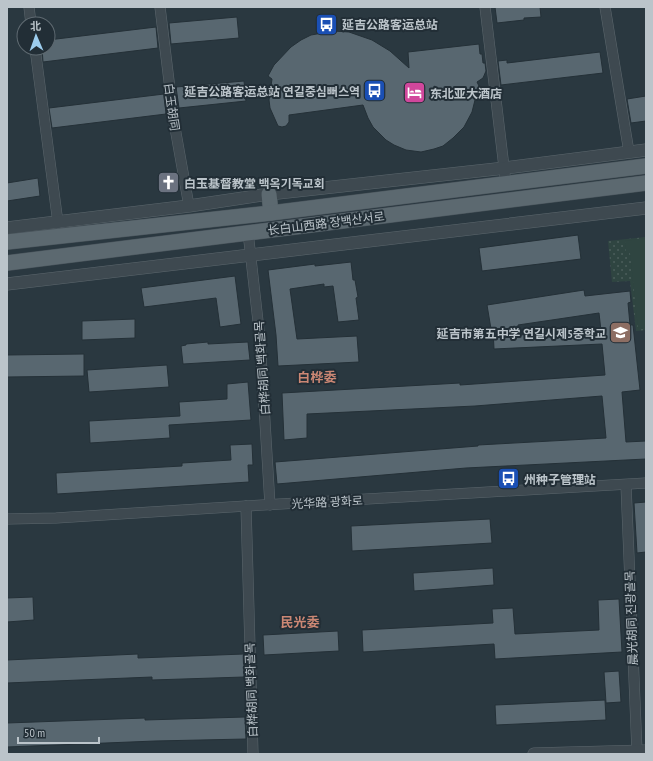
<svg xmlns="http://www.w3.org/2000/svg" width="653" height="761" viewBox="0 0 653 761" font-family="'PT Sans Narrow','Noto Sans SC','Noto Sans KR',sans-serif">
	<defs>
		<pattern id="green-dots" width="8" height="8" patternUnits="userSpaceOnUse"><rect width="8" height="8" fill="#2f4541"/><path d="M2 2h.1M6 6h.1" fill="none" stroke="#4b5e5b" stroke-width="1.8" stroke-linecap="round"/></pattern>
	</defs>
	<rect width="100%" height="100%" fill="#2a3840"/>
	<path fill="url(#green-dots)" d="M646 237V330L636 331 630 281 612 282 608 241Z"/>
	<path fill="#2f4541" d="M646 238V327L638 328 630 253H626L625 241Z"/>
	<g fill="#586770" stroke="#243037" fill-rule="evenodd">
		<path d="M495 7H540L541 17 524 18V20L497 23Z"/>
		<path d="M237 17 239 38 171 44 169 23Z"/>
		<path d="M156 27 158 48 43 62 42 48H48V40Z"/>
		<path d="M334 31 349 32 372 40 390 51 409 68 408 52 479 44 480 54H482L483 63H485L486 71 483 78 477 82 480 88V92L476 96 472 112 464 127 453 138 443 146 434 149 421 152 406 150 394 145 386 140 373 127 368 118 363 105 289 115V122L286 126 282 127 278 126 270 108 269 100 272 79 268 76 274 65 291 47 301 40 311 35Z"/>
		<path d="M600 52 603 73 501 85 498 61 507 60V63Z"/>
		<path d="M244 81 246 101 179 108 176 87Z"/>
		<path d="M164 94 166 114 52 128 49 108Z"/>
		<path d="M646 96V121L631 123 627 99Z"/>
		<path d="M38 178 40 196 7 201V183Z"/>
		<path d="M578 235 581 259 482 271 479 248Z"/>
		<path d="M351 262 353 280H355L358 297 356 298 359 320 338 322 333 286 324 287V284L290 289 297 339 357 336 359 362 278 366 276 335 268 270 315 264V266Z"/>
		<path d="M235 276 241 324 220 327 216 298 144 307 141 288Z"/>
		<path d="M584 290 585 296 630 291 631 302 628 303 630 325H633L640 390 622 392 626 442 646 441V459L466 468 277 484 275 462 478 446V445L606 438 602 396 475 406 307 414V438L284 440 282 393 460 383V385L605 375 602 344 494 349 493 329H491L487 305ZM599 313 601 331 519 335 518 325Z"/>
		<path d="M135 319V338L82 340V321Z"/>
		<path d="M208 342V344L248 342 250 360 183 364 181 346 186 345V344Z"/>
		<path d="M84 354V376L7 377V355Z"/>
		<path d="M167 365 169 387 89 392 87 370Z"/>
		<path d="M248 382 251 420 169 425 170 438 90 443 89 421 180 416 179 402 227 399V384Z"/>
		<path d="M252 444 253 465H248L249 482 57 494 56 473 182 466V463L231 460 230 445Z"/>
		<path d="M646 502V552L637 553 634 503Z"/>
		<path d="M490 519 492 543 352 551 351 526Z"/>
		<path d="M493 568 494 585 414 591 413 573Z"/>
		<path d="M33 597 34 620 7 622V598Z"/>
		<path d="M619 599 622 652 495 659 494 644 363 652 362 630 493 623 492 609 513 608 515 634 599 630 598 600Z"/>
		<path d="M338 631 339 651 264 655 263 635Z"/>
		<path d="M138 654V658L244 654V677L152 680V677L7 683V660Z"/>
		<path d="M619 671 621 702 606 703 604 672Z"/>
		<path d="M605 700 606 720 496 725 495 705Z"/>
		<path d="M245 717 246 739 155 741 7 747V723L145 718V720Z"/>
	</g>
	<g fill="none" stroke-linecap="round" stroke-linejoin="round">
		<defs>
			<g id="minor">
				<path d="M29 7 31 24"/>
				<path d="M160 7 174 122 189 206"/>
				<path d="M485 7 506 184"/>
				<path d="M605 7 629 152"/>
				<path d="M35 48 58 223"/>
				<path d="M248 232 260 339 270 505"/>
				<path d="M626 485 637 751"/>
				<path d="M246 506 253 754"/>
				<path d="M7 519 56 518 246 506 646 483"/>
			</g>
			<g id="tertiary">
				<path d="M7 228 189 206 269 194 505 168 646 150"/>
				<path d="M7 284 646 208"/>
				<path d="M534 754 646 751"/>
			</g>
			<g id="primary">
				<path d="M269 194 271 213"/>
				<path d="M7 242 271 213 646 166"/>
				<path d="M7 263 646 183"/>
			</g>
		</defs>
		<use href="#minor" stroke="#5c676d" stroke-width="11"/>
		<use href="#tertiary" stroke="#5c676d" stroke-width="13"/>
		<use href="#primary" stroke="#4a555c" stroke-width="16"/>
		<use href="#minor" stroke="#3e4950" stroke-width="10"/>
		<use href="#tertiary" stroke="#3e4950" stroke-width="12"/>
		<use href="#primary" stroke="#5c6970" stroke-width="15"/>
	</g>
	<defs>
		<symbol id="bus-square" viewBox="-11 -11 22 22"><rect x="-9" y="-9" width="18" height="18" rx="4" fill="#1a4fb4" stroke="#222e36"/><path d="M-5-6H5V4H4V6H2V4H-2V6H-4V4H-5ZM-3.5-4V0h7V-4ZM-3.5 1.2v1.5H-2V1.2ZM2 1.2v1.5H3.5V1.2Z" fill="#fff"/></symbol>
		<symbol id="hotel-square" viewBox="-11 -11 22 22"><rect x="-9" y="-9" width="18" height="18" rx="4" fill="#d1479c" stroke="#222e36"/><path d="M-6-4.5h1.5V1H6V5H4.5V3h-9V5H-6ZM-4 0a1.8 1.8 0 1 1 3.6 0ZM.5 0V-2.5h3Q6-2.5 6 0Z" fill="#fff"/></symbol>
		<symbol id="church-square" viewBox="-11 -11 22 22"><rect x="-9" y="-9" width="18" height="18" rx="4" fill="#6b7280" stroke="#222e36"/><path d="M-1.2-6h2.4v3.5h3.3v2.4h-3.3V6h-2.4V-.1h-3.3v-2.4h3.3Z" fill="#fff"/></symbol>
		<symbol id="school-square" viewBox="-11 -11 22 22"><rect x="-9" y="-9" width="18" height="18" rx="4" fill="#8d6e63" stroke="#222e36"/><path d="M0-5L7-2L0 1L-7-2ZM-4 1L0 2.5L4 1V4Q0 6-4 4Z" fill="#fff"/></symbol>
	</defs>
	<g fill-rule="evenodd">
		<use href="#bus-square" x="314" y="12" width="25" height="25"/>
		<use href="#bus-square" x="362" y="78" width="25" height="25"/>
		<use href="#hotel-square" x="402" y="80" width="25" height="25"/>
		<use href="#church-square" x="156" y="170" width="25" height="25"/>
		<use href="#school-square" x="608" y="320" width="25" height="25"/>
		<use href="#bus-square" x="496" y="466" width="25" height="25"/>
	</g>
	<g text-anchor="middle" dominant-baseline="central" stroke-width="4" stroke-linejoin="round" paint-order="stroke">
		<g font-size="12" font-weight="bold" fill="#bbc4ca" stroke="#222e36" text-anchor="start">
			<text x="342" y="24">延吉公路客运总站</text>
			<text x="360" y="91" text-anchor="end">延吉公路客运总站 연길중심뻐스역</text>
			<text x="430" y="93">东北亚大酒店</text>
			<text x="184" y="183">白玉基督教堂 백옥기독교회</text>
			<text x="606" y="333" text-anchor="end">延吉市第五中学 연길시제5중학교</text>
			<text x="524" y="479">州种子管理站</text>
		</g>
		<g font-size="12" fill="#bbc4ca" stroke="#222e36">
			<text transform="translate(172 107) rotate(82)">白玉胡同</text>
			<text transform="translate(326 223) rotate(-7)">长白山西路 장백산서로</text>
			<text transform="translate(262 368) rotate(-94)">白桦胡同 백화골목</text>
			<text transform="translate(327 502) rotate(-3)">光华路 광화로</text>
			<text transform="translate(631 618) rotate(-92)">晨光胡同 진광골목</text>
			<text transform="translate(251 690) rotate(-92)">白桦胡同 백화골목</text>
		</g>
		<g font-size="13" font-weight="bold" fill="#cb8774" stroke="#222e36">
			<text x="317" y="377">白桦委</text>
			<text x="300" y="622">民光委</text>
		</g>
	</g>
	<rect width="653" height="761" fill="none" stroke="#bbc4ca" stroke-width="16"/>
	<g transform="translate(36 36) rotate(358)"><circle r="19" fill="#222e36" stroke="#5f6a71"/>
	<path d="M0-3L7 15L0 10L-7 15Z" fill="#9ccdee"/>
	<text y="-6" font-size="11" font-weight="bold" text-anchor="middle" fill="#bbc4ca">北</text>
	</g>
	<path d="M18 737v6h81v-6" fill="none" stroke="#bbc4ca" stroke-width="2"/>
	<text x="24" y="737" font-size="12" fill="#bbc4ca" stroke="#222e36" stroke-width="3" paint-order="stroke">50 m</text>
</svg>
